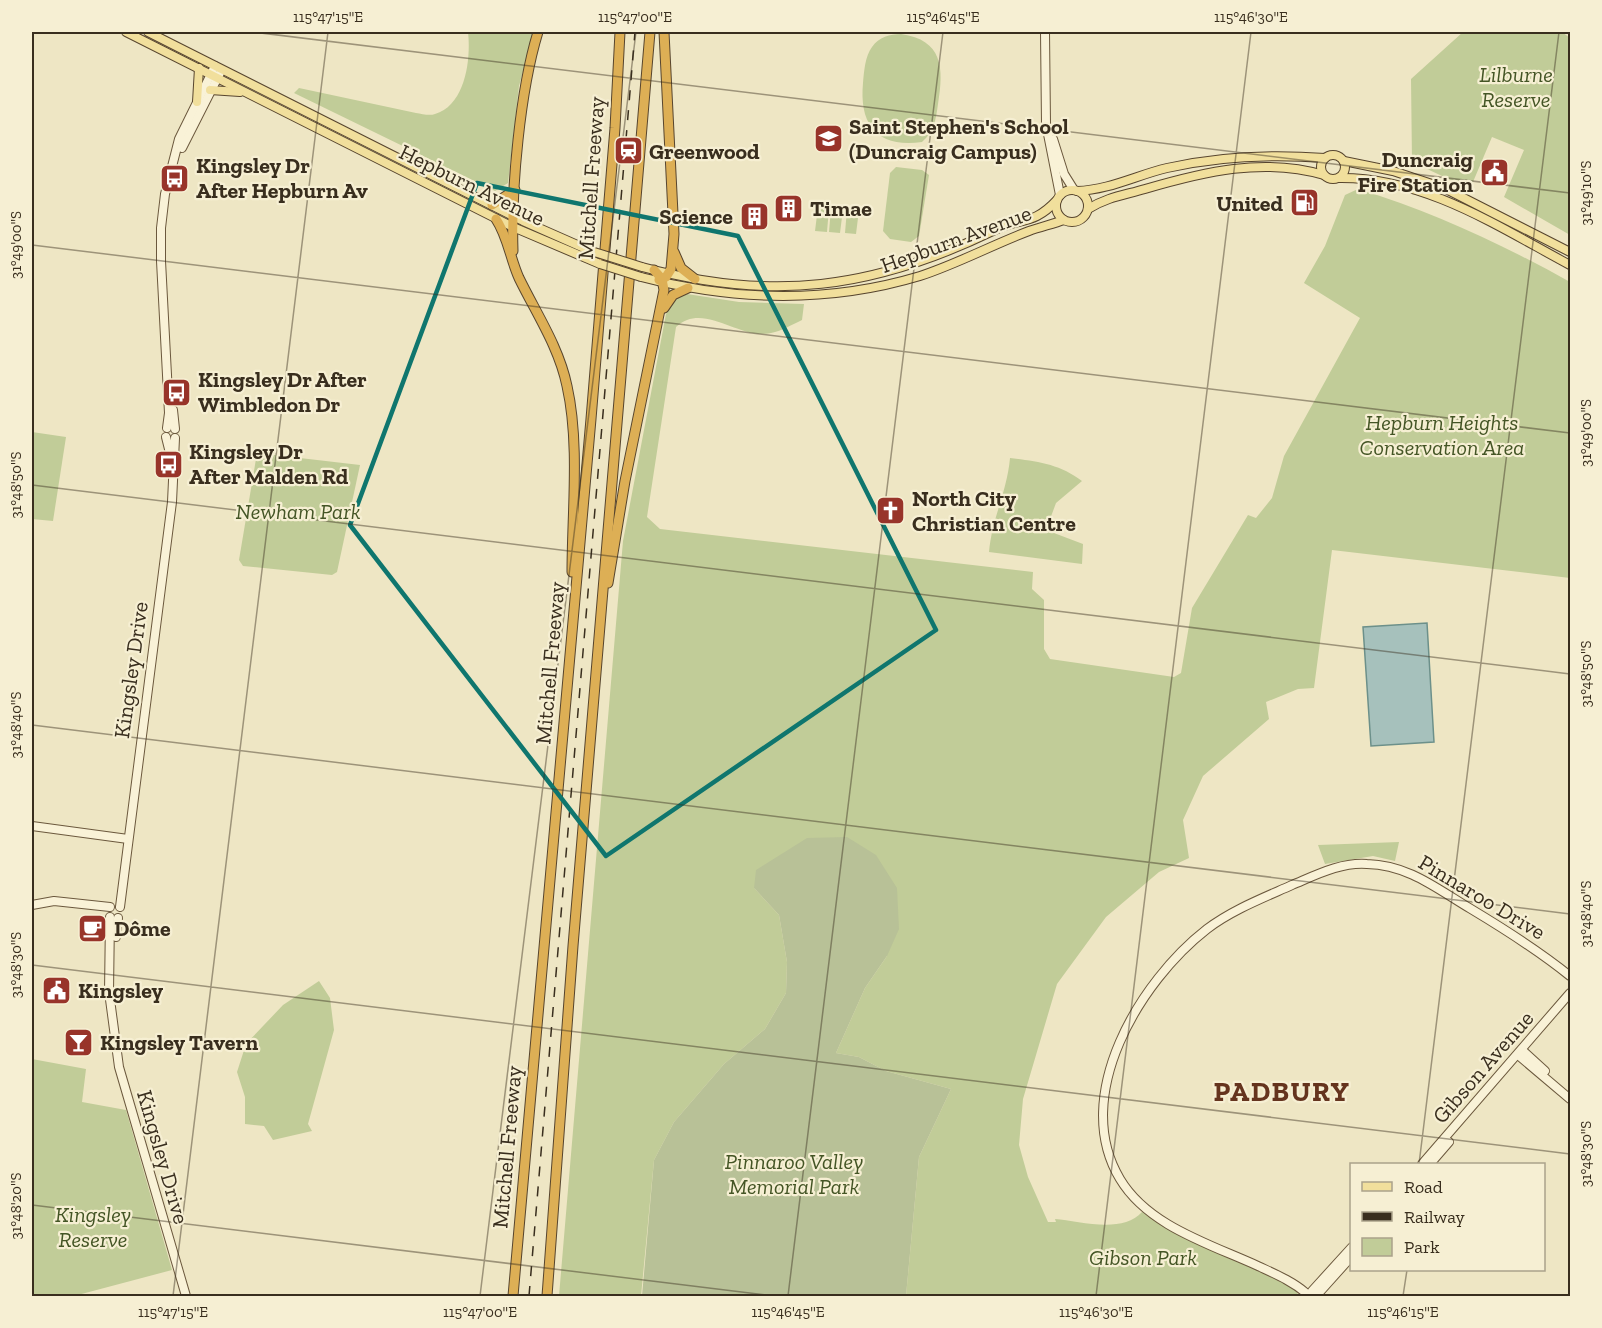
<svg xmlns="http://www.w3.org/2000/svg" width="1602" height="1328" viewBox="0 0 1602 1328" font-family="'Zilla Slab',serif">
	<rect width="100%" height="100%" fill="#eee6c4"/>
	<g fill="#c1cc98">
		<path d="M468 32H534L519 86 508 183 495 191 294 93 299 88 416 113C422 114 430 116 435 114 466 105 471 58 468 32Z"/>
		<path d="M1463 32H1562L1570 38V235L1504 197 1524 150 1492 137 1470 189 1412 162 1411 79Z"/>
		<path d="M901 34C943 40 944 68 938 104 936 119 934 132 922 142 878 148 859 126 863 83 864 72 865 56 872 47 879 37 890 34 901 34Z"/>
		<path d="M896 167 922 170 929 175 919 236 911 242 890 239 883 231 890 173Z"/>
		<path d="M1358 189C1433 212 1502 244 1570 282V578L1332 550 1314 688 1298 689 1266 702 1269 719 1203 776 1183 820 1189 858 1159 872 1106 917 1057 984 1023 1099 1019 1145 1028 1177 1048 1222H1056L1055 1219C1079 1221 1123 1234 1142 1212L1269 1273 1297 1290 1298 1296H906L919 1157 951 1089 886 1071 859 1057 836 1053 865 988 887 956 754 888 779 915 787 962 786 993 765 1029 724 1064 674 1122 654 1160 641 1296H559L623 541 666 314 676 299 687 294 739 302 804 304 802 320C793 324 782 331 771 333 738 340 704 301 676 327L647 517 660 529 1033 572 1032 589 1044 600V649L1050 659 1174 677 1181 673 1192 608 1248 515 1256 518 1272 498 1284 456 1360 318 1304 283 1325 246 1345 195Z"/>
		<path d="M818 207 829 208 827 232 815 231Z"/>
		<path d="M831 208 843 209 840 233 829 232Z"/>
		<path d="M847 209 859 210 856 234 845 233Z"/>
		<path d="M32 432 66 437 53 521 32 519Z"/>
		<path d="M257 453 360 465 337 572 332 575 243 566 239 560Z"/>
		<path d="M1010 458C1037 461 1060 464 1082 481L1056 503 1046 530 1083 544 1082 564 989 552C992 518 1007 492 1010 458Z"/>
		<path d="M1399 842 1395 861 1373 856 1325 864 1318 845Z"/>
		<path d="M319 981 330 998 334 1030 308 1124 312 1131 273 1140 264 1126 245 1124V1097L237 1072 246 1044 283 1005Z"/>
		<path d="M32 1059 86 1069 82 1102 126 1110 172 1270 74 1296H32Z"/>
	</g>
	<path fill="#b8c197" d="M847 837 876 855 897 888 899 929 887 956 865 988 836 1053 859 1057 886 1071 951 1089 919 1157 906 1296H642L654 1160 674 1122 724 1064 765 1029 786 993 787 962 779 915 754 888 756 870 807 838Z"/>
	<path fill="#a6c1bc" stroke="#6c908a" stroke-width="1.5" d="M1427 623 1434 742 1371 746 1363 627Z"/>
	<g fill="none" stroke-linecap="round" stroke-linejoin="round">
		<defs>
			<g id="secondary">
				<path d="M1045 32 1046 124 1060 195"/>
				<path d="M1053 139 1064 174 1074 190"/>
				<path d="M182 148 220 73"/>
				<path d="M173 410 175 429"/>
				<path d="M167 428 169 413 161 261V228L165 194 179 139 215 66"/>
				<path d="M166 437 170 453"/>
				<path d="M32 826 128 839"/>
				<path d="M32 905 54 901 110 907"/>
				<path d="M120 907 172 502 175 438"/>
				<path d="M110 917 109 992 119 1067 186 1296"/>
				<path d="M116 937 118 918"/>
				<path d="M1522 1050 1545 1071"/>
				<path d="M1518 1055 1570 1099"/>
				<path d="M1422 1164 1570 993"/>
				<path d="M1430 1164 1449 1142"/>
				<path d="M1312 1291 1352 1247"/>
				<path d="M1306 1293C1292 1281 1275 1274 1258 1266 1210 1244 1148 1226 1120 1179 1070 1096 1140 981 1207 929 1232 910 1263 898 1292 885 1316 875 1341 862 1367 864 1409 865 1437 889 1471 909 1506 930 1539 951 1570 976"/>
				<path d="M1317 1295 1352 1256"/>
			</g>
			<g id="primary">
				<path d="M126 32 513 227 600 264"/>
				<path d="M148 32 523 221 591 251"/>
				<path d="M210 90 240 92"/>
				<path d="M197 102 199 68"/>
				<circle cx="1333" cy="167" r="12"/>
				<path d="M1344 161 1393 171 1444 188 1570 252"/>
				<path d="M1339 178C1424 177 1497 226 1570 265"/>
				<circle cx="1072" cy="206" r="16"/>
				<path d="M1077 191C1109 190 1137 175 1167 168 1219 156 1272 154 1325 158"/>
				<path d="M1088 209C1107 197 1125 195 1145 189 1203 172 1264 157 1324 175"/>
				<path d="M642 267C772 302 873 289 993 231 1021 217 1033 226 1057 200"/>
				<path d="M641 277C734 301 827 304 920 276 957 264 992 245 1029 231 1040 227 1053 224 1064 220"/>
			</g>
			<g id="highway">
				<path d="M492 205 515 190"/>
				<path d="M496 219C508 237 510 258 519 278 536 313 559 347 567 386 580 444 572 513 572 572"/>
				<path d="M513 251C511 188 520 91 538 32"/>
				<path d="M674 252 681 268 695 279"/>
				<path d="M659 280 666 277 671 269 674 234 664 32"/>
				<path d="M664 308 673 295 688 288"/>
				<path d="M608 583 625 481 664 290 662 279 654 270"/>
				<path d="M513 1296 591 419 615 128 620 32"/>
				<path d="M547 1296 573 946 650 32"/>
			</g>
		</defs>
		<use href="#secondary" stroke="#6b583d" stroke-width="10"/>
		<use href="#primary" stroke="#57452e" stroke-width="10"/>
		<use href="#highway" stroke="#57452e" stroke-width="11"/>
		<use href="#secondary" stroke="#f9f2d7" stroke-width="8"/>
		<use href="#primary" stroke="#f1df9c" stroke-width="8"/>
		<use href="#highway" stroke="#ddaf55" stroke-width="9"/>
		<path stroke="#392e1e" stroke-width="1.5" stroke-dasharray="10 10" stroke-linecap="butt" d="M529 1296 635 32"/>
		<defs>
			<g id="primary-bridge">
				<path d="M591 251 642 267"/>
				<path d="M600 264 641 277"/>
			</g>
		</defs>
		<use href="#primary-bridge" stroke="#57452e" stroke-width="10" stroke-linecap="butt"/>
		<use href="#primary-bridge" stroke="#f1df9c" stroke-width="8"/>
	</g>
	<path fill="none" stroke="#0f766e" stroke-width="4.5" stroke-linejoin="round" d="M477 183 738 236 936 630 606 856 350 525Z"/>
	<path fill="none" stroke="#392e1e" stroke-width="1.5" stroke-opacity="0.45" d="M253 32 1570 193M32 245 1570 433M32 485 1570 674M32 725 1570 914M32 965 1570 1154M1419 1164 1559 32M32 1205 774 1296M173 1296 328 32M480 1296 636 32M788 1296 943 32M1096 1296 1251 32M1403 1296 1407 1270"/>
	<defs>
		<symbol id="school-square" viewBox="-11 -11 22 22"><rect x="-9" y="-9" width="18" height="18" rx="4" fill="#98342a" stroke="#f6efd3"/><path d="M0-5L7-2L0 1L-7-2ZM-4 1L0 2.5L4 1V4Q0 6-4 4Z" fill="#fff"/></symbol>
		<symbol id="station-square" viewBox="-11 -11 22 22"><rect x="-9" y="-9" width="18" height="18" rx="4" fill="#98342a" stroke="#f6efd3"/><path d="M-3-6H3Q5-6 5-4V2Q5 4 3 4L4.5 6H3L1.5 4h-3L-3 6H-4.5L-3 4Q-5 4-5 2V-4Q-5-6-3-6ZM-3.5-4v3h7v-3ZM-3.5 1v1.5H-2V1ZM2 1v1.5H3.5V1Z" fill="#fff"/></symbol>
		<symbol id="civic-square" viewBox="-11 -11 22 22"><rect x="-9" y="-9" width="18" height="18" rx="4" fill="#98342a" stroke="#f6efd3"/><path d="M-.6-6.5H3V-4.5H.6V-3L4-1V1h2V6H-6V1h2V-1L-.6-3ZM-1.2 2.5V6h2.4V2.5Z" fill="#fff"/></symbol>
		<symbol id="bus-square" viewBox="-11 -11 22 22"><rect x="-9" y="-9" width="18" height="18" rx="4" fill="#98342a" stroke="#f6efd3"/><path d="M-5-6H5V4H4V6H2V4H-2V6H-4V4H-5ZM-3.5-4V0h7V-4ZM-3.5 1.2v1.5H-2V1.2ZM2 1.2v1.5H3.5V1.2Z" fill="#fff"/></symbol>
		<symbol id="fuel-square" viewBox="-11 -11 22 22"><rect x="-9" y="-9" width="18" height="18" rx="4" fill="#98342a" stroke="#f6efd3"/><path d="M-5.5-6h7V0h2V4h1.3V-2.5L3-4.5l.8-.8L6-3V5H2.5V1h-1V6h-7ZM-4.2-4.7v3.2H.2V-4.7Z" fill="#fff"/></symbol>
		<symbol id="building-square" viewBox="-11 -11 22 22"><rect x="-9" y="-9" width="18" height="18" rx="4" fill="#98342a" stroke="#f6efd3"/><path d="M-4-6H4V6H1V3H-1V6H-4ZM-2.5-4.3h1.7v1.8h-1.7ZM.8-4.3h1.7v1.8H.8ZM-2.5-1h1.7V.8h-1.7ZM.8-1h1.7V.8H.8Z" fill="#fff"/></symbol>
		<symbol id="church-square" viewBox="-11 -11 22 22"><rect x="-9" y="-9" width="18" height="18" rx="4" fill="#98342a" stroke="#f6efd3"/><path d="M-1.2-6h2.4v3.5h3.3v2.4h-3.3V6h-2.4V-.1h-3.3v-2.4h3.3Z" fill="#fff"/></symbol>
		<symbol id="cafe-square" viewBox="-11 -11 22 22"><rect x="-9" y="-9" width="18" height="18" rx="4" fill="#98342a" stroke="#f6efd3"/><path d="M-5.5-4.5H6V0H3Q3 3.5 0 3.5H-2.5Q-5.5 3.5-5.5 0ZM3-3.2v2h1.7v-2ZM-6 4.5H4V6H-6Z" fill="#fff"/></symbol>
		<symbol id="bar-square" viewBox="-11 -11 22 22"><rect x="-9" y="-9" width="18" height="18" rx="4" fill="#98342a" stroke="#f6efd3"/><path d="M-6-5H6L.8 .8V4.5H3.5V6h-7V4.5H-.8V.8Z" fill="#fff"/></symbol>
	</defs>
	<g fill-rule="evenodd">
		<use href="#school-square" x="812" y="122" width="33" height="33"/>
		<use href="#station-square" x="612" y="134" width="33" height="33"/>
		<use href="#civic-square" x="1478" y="156" width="33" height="33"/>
		<use href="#bus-square" x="158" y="162" width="33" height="33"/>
		<use href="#fuel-square" x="1288" y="186" width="33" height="33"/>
		<use href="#building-square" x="772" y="192" width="33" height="33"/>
		<use href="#building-square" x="738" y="200" width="33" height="33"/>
		<use href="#bus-square" x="160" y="376" width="33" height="33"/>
		<use href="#bus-square" x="152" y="448" width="33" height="33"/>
		<use href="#church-square" x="874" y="494" width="33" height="33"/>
		<use href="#cafe-square" x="76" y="912" width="33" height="33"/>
		<use href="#civic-square" x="40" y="974" width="33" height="33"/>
		<use href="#bar-square" x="62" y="1026" width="33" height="33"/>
	</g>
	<g text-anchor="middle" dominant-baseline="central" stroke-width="4.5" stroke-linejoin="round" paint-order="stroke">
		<g font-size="22" font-style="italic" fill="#445525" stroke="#f6efd3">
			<text x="1516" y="74">Lilburne<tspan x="1516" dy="25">Reserve</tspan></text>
			<text x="1442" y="422">Hepburn Heights<tspan x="1442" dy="25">Conservation Area</tspan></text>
			<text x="298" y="511">Newham Park</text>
			<text x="794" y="1161">Pinnaroo Valley<tspan x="794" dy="25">Memorial Park</tspan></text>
			<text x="93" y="1214">Kingsley<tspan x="93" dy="25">Reserve</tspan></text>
			<text x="1143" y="1257">Gibson Park</text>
		</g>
		<g font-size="22" font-weight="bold" fill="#392e1e" stroke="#f6efd3" text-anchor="start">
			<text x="849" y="126">Saint Stephen's School<tspan x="849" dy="25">(Duncraig Campus)</tspan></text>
			<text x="649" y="151">Greenwood</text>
			<text x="1473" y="159" text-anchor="end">Duncraig<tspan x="1473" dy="25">Fire Station</tspan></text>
			<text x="196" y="165">Kingsley Dr<tspan x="196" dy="25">After Hepburn Av</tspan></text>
			<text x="1283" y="203" text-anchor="end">United</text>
			<text x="810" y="208">Timae</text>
			<text x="733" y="216" text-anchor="end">Science</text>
			<text x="198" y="379">Kingsley Dr After<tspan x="198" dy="25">Wimbledon Dr</tspan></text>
			<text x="189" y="451">Kingsley Dr<tspan x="189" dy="25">After Malden Rd</tspan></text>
			<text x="912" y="498">North City<tspan x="912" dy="25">Christian Centre</tspan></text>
			<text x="114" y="928">Dôme</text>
			<text x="78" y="990">Kingsley</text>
			<text x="100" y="1042">Kingsley Tavern</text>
		</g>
		<g font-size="22" fill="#392e1e" stroke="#f6efd3">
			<text transform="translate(591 178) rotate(-86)">Mitchell Freeway</text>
			<text transform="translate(472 185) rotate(26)">Hepburn Avenue</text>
			<text transform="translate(956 239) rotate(-20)">Hepburn Avenue</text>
			<text transform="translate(550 663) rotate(-85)">Mitchell Freeway</text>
			<text transform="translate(131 670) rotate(-82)">Kingsley Drive</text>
			<text transform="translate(1482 897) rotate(31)">Pinnaroo Drive</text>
			<text transform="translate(1483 1067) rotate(-49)">Gibson Avenue</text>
			<text transform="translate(507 1147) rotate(-85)">Mitchell Freeway</text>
			<text transform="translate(163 1157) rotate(74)">Kingsley Drive</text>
		</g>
		<g font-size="28" font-weight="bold" letter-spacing="1.5" fill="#65341e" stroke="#f6efd3">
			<text x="1282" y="1091">PADBURY</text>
		</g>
	</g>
	<rect width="1602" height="1328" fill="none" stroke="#f6efd3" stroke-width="66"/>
	<rect x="1350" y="1163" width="195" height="108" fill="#f6efd3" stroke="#aaa28b" stroke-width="1.5"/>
	<rect x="1362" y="1182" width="30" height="9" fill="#f1df9c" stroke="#aaa28b" stroke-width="1.5"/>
	<text x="1404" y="1193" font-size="18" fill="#392e1e">Road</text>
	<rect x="1362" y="1212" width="30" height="9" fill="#392e1e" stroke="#aaa28b" stroke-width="1.5"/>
	<text x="1404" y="1223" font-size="18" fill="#392e1e">Railway</text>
	<rect x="1362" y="1238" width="30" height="18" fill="#c1cc98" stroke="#aaa28b" stroke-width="1.5"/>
	<text x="1404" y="1253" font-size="18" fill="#392e1e">Park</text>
	<rect x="33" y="33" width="1536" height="1262" fill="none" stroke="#392e1e" stroke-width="2"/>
	<g font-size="15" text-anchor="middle" fill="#392e1e">
		<text x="328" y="22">115°47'15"E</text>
		<text x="635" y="22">115°47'00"E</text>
		<text x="943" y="22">115°46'45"E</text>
		<text x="1251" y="22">115°46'30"E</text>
		<text transform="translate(1586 193) rotate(-90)" y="5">31°49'10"S</text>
		<text transform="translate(16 245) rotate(-90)" y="5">31°49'00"S</text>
		<text transform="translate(1586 433) rotate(-90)" y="5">31°49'00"S</text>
		<text transform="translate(16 485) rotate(-90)" y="5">31°48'50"S</text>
		<text transform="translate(1586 674) rotate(-90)" y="5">31°48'50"S</text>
		<text transform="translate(16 725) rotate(-90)" y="5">31°48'40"S</text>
		<text transform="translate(1586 914) rotate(-90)" y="5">31°48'40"S</text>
		<text transform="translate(16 965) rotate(-90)" y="5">31°48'30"S</text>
		<text transform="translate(1586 1154) rotate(-90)" y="5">31°48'30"S</text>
		<text transform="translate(16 1206) rotate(-90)" y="5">31°48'20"S</text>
		<text x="173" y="1317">115°47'15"E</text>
		<text x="480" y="1317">115°47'00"E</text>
		<text x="788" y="1317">115°46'45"E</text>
		<text x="1096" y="1317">115°46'30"E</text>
		<text x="1403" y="1317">115°46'15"E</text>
	</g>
</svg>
